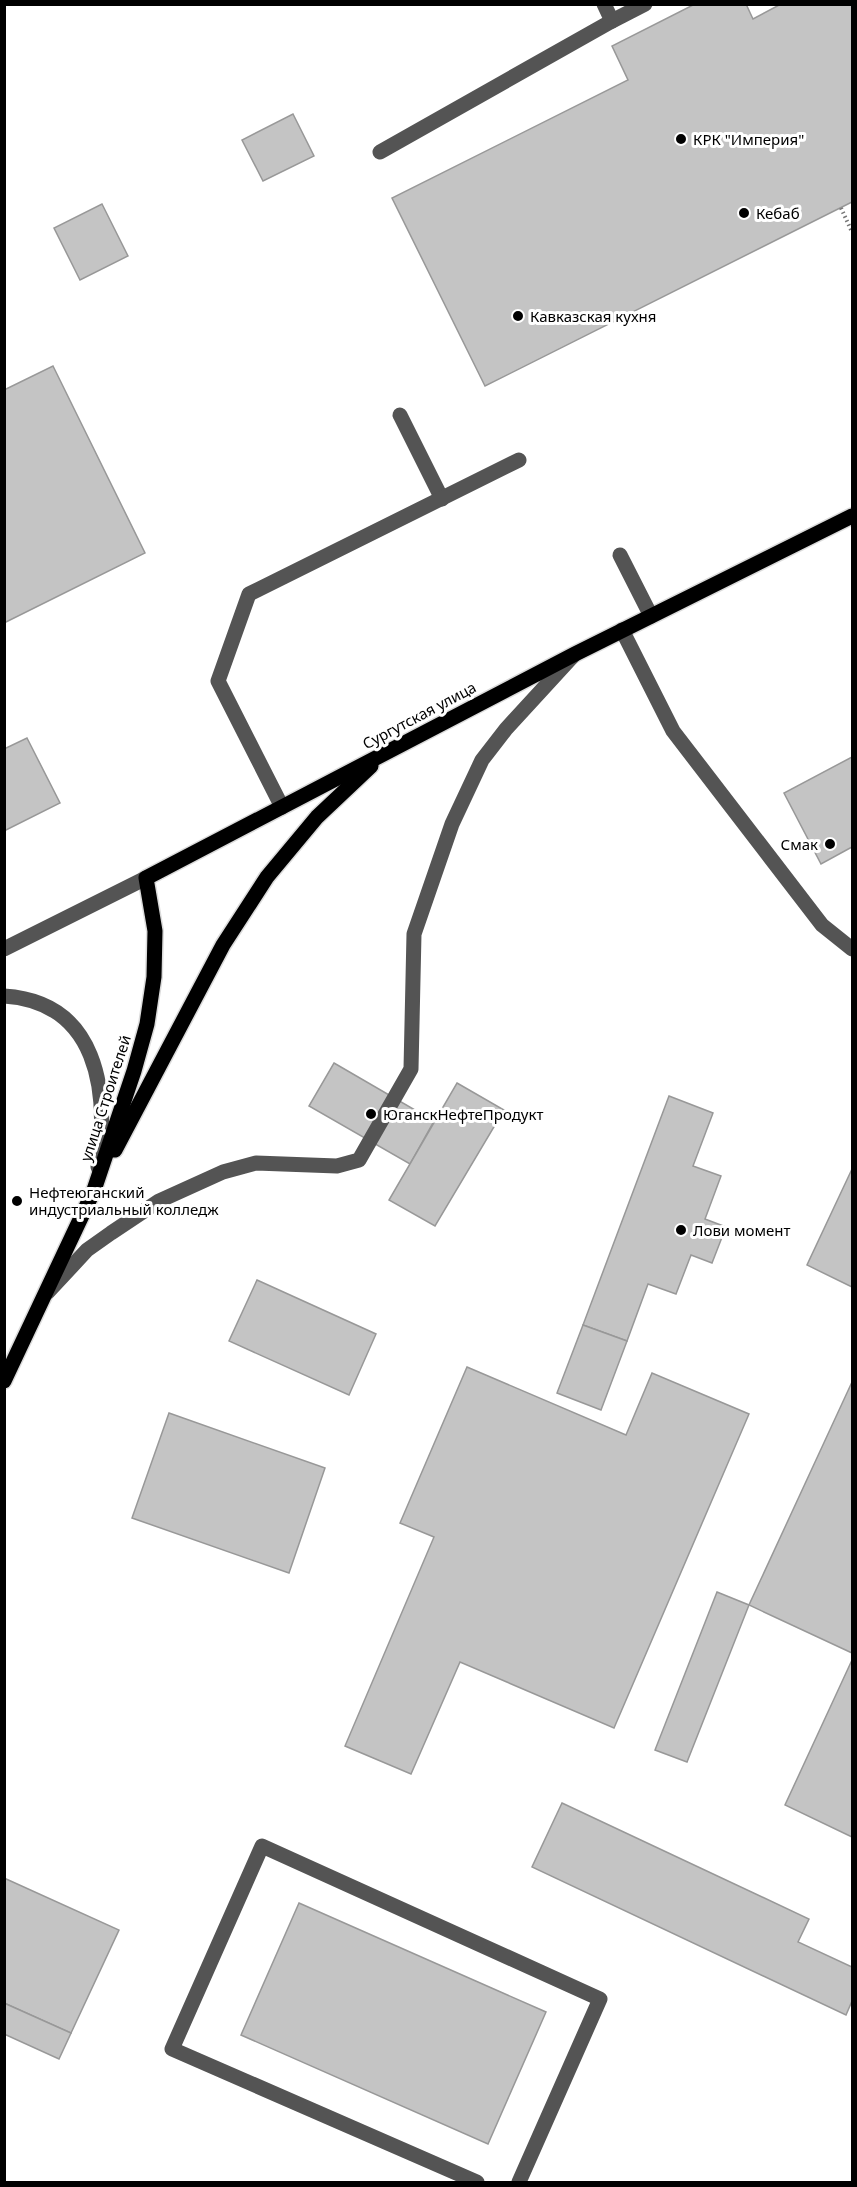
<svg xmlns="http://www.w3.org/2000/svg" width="857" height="2187" viewBox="0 0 857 2187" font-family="'Noto Sans',sans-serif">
	<rect width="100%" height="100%" fill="#fff"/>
	<g fill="#c4c4c4" stroke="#989898" stroke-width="1.5">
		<path d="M695 4H746L753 19 781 4H852V202L485 386 392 198 628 80 612 46Z"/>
		<path d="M293 114 314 156 263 181 242 140Z"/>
		<path d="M102 204 128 256 80 280 54 228Z"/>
		<path d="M53 366 145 553 4 623V390Z"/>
		<path d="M27 738 60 803 4 831V749Z"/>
		<path d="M852 757V847L821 864 784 793Z"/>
		<path d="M334 1063 434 1121 410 1164 309 1106Z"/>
		<path d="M457 1083 504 1110 435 1226 389 1200Z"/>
		<path d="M669 1096 713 1113 693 1166 721 1176 705 1219 726 1227 712 1263 691 1255 676 1294 648 1284 627 1341 583 1325Z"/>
		<path d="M852 1169V1287L807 1265Z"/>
		<path d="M257 1280 376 1334 349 1395 229 1341Z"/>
		<path d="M583 1325 627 1341 601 1410 557 1393Z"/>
		<path d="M467 1367 626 1435 652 1373 749 1414 614 1728 460 1662 411 1774 345 1746 434 1537 400 1523Z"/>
		<path d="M852 1382V1653L749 1605Z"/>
		<path d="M169 1413 325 1468 289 1573 132 1518Z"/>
		<path d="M717 1592 749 1605 687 1762 655 1750Z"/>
		<path d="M852 1660V1837L785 1805Z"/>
		<path d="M562 1803 809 1919 798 1942 852 1967V2001L846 2015 532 1867Z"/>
		<path d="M4 1878 119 1930 71 2033 4 2003Z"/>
		<path d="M299 1903 546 2012 488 2144 241 2035Z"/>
		<path d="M4 2003 71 2033 59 2059 4 2034Z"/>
	</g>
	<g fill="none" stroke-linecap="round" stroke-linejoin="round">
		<defs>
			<g id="major">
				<path d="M115 1150 223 945 267 877 317 817 371 766"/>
				<path d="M4 1381 94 1190 134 1071 147 1024 154 977 155 931 146 878 575 654 852 516"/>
			</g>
		</defs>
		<use href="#major" stroke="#dbdbdb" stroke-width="18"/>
		<path stroke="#767676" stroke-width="4" stroke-dasharray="1.5 3" stroke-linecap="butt" d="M841 208 852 232"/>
		<g stroke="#545454" stroke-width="15">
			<path d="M612 21 645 4"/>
			<path d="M380 152 612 21 604 4"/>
			<path d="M400 415 442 499"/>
			<path d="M620 555 651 616"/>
			<path d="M622 630 673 731 822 925 852 949"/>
			<path d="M282 807 218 681 249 594 519 460"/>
			<path d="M4 949 146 878"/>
			<path d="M4 996C98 1002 109 1091 98 1167"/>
			<path d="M48 1292 87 1250 111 1233 159 1201 223 1172 256 1163 337 1166 359 1160 411 1069 414 934 452 824 482 760 506 729 573 656"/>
			<path d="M477 2182 172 2049 262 1846 600 1999 519 2182"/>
		</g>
		<use href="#major" stroke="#000" stroke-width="15"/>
	</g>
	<g fill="#000" stroke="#fff" stroke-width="2">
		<circle cx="681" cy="139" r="6"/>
		<circle cx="744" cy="213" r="6"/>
		<circle cx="518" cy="316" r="6"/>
		<circle cx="830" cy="844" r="6"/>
		<circle cx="371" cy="1114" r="6"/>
		<circle cx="17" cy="1201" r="6"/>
		<circle cx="681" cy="1230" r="6"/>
	</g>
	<g text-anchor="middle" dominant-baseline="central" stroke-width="6" stroke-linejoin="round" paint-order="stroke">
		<g font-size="15" fill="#000" stroke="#fff" text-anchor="start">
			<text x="693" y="139">КРК "Империя"</text>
			<text x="756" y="213">Кебаб</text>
			<text x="530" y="316">Кавказская кухня</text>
			<text x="818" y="844" text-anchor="end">Смак</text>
			<text x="383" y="1114">ЮганскНефтеПродукт</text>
			<text x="29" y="1192">Нефтеюганский<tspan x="29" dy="17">индустриальный колледж</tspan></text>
			<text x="693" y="1230">Лови момент</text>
		</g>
		<g font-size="15" fill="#000" stroke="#fff">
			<text transform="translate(419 715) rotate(-28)">Сургутская улица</text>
			<text transform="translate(105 1098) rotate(-72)">улица Строителей</text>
		</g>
	</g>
	<rect width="857" height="2187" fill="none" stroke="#000000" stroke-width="12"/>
</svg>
